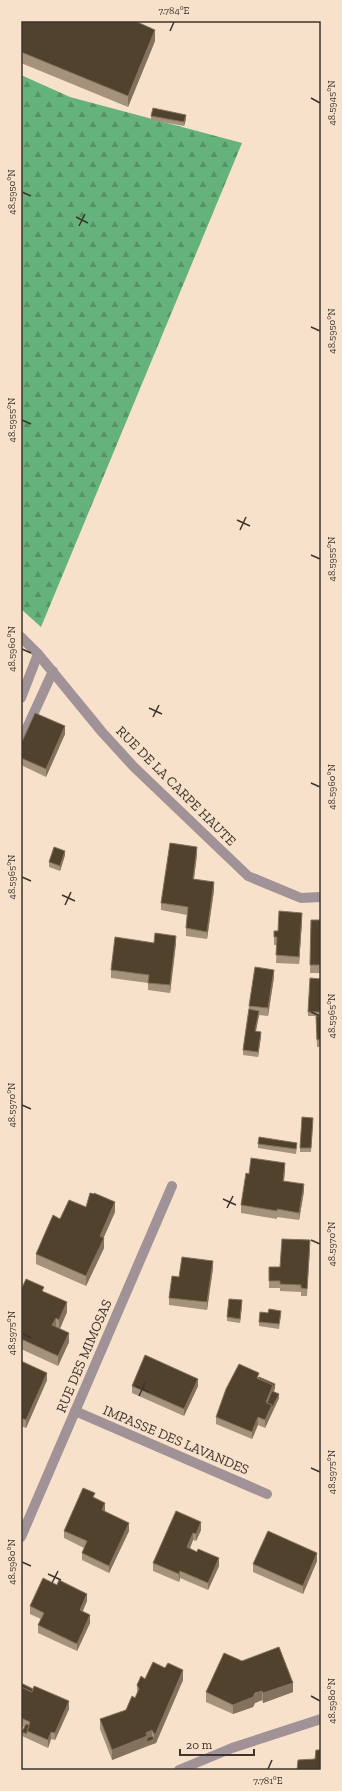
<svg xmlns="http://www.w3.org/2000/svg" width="342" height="1791" viewBox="0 0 342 1791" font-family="'Zilla Slab',serif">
	<defs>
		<pattern id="forest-firs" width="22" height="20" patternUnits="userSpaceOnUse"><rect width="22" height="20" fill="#66b27c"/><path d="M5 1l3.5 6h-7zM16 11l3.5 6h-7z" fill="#559266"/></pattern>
	</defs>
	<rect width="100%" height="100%" fill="#f7e1cb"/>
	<path fill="url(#forest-firs)" d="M21 75 70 97 242 143 41 627 21 609Z"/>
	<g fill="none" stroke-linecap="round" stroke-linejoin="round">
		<g stroke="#a09297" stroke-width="10">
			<path d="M21 637 38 654 102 732 134 767 248 876 301 898 321 897"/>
			<path d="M21 698 38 654"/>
			<path d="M21 741 53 671"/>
			<path d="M75 1411 267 1494"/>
			<path d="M21 1537 172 1186"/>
			<path d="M179 1770 232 1748 321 1719"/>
		</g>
	</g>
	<g fill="#a4927c">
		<path d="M21 21 155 41 128 107 21 63Z"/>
		<path d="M151 116 186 119 184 126 151 120Z"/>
		<path d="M65 734 46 777 21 765V744Z"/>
		<path d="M197 854 194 879 214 890 207 939 186 936V928L187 915 161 910V903Z"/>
		<path d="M65 855 60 871 49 867V862Z"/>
		<path d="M302 920 299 964 276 963 277 945H274V931H278Z"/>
		<path d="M311 920H321V973H310Z"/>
		<path d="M154 943H176L170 993 148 990V983L111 978V970Z"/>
		<path d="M274 977 268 1016 259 1015 256 1031 261 1036 258 1057 243 1055V1050L249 1006Z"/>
		<path d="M321 979V1047H317L316 1016H308V1012Z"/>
		<path d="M313 1122 311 1152H300V1148Z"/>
		<path d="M258 1144 297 1147 296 1154 258 1148Z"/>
		<path d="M285 1170 284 1181 304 1191 299 1220 277 1217V1219L241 1213V1205L249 1174Z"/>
		<path d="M86 1207 115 1212 103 1238 104 1248 86 1286 36 1264V1254L60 1219Z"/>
		<path d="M310 1248 307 1296H301V1292L280 1291V1288H269V1267H280Z"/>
		<path d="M213 1268 207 1310 169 1305V1298L179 1277Z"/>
		<path d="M21 1290 44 1292 67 1312 60 1329 69 1342 58 1366 21 1349Z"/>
		<path d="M242 1304 240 1323 227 1321V1317Z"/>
		<path d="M281 1315 279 1329 259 1326V1322Z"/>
		<path d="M21 1361 47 1380 26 1428 21 1426Z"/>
		<path d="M259 1377 275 1388 274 1391 279 1398 265 1428 258 1425 252 1439 216 1424V1417Z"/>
		<path d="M132 1386H198L184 1416 132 1393Z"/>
		<path d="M95 1498 105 1510V1512L129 1531 109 1573 82 1560V1553L84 1548 64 1538V1531Z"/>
		<path d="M176 1511 201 1530 196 1541 193 1540 190 1549 219 1566 208 1590 180 1578 179 1582 153 1571V1563Z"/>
		<path d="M317 1561 303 1594 253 1572V1564Z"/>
		<path d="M87 1601 82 1611 90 1623 77 1651 38 1633V1625L41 1619 30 1614V1606Z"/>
		<path d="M224 1653 293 1692 263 1703 262 1700 255 1703 253 1707 233 1714 206 1702V1692Z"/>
		<path d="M145 1679 183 1680 156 1743 112 1760 100 1729V1719L126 1710 135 1698 137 1693V1685Z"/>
		<path d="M21 1683 69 1709 55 1740 51 1739 48 1748 22 1736V1732L24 1727 21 1726Z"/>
	</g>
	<g fill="#83725d">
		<path d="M155 30V41L128 107V96Z"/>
		<path d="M186 115V119L184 126V122Z"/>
		<path d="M65 726V734L46 777V769Z"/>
		<path d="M197 847V854L193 886V879Z"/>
		<path d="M65 851V855L60 871V866Z"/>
		<path d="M214 882V890L207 939V932Z"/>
		<path d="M302 913V920L299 964V957Z"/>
		<path d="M176 936V943L170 993V985Z"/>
		<path d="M274 970V977L268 1016V1008Z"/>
		<path d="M259 1011V1015L255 1035V1031Z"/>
		<path d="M261 1032V1036L258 1057V1052Z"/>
		<path d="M285 1163V1170L283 1188V1181Z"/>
		<path d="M304 1184V1191L299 1220V1213Z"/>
		<path d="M115 1202V1212L100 1246V1236Z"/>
		<path d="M104 1238V1248L86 1286V1276Z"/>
		<path d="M213 1261V1268L207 1310V1302Z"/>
		<path d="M242 1300V1304L240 1323V1319Z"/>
		<path d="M67 1302V1312L59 1330V1320Z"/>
		<path d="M56 1318V1328L52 1325Z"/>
		<path d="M69 1333V1342L58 1366V1356Z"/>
		<path d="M47 1373V1380L26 1428V1420Z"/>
		<path d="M198 1379V1386L184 1416V1409Z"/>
		<path d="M275 1384V1388L273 1393V1389Z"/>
		<path d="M273 1385V1393L267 1406 266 1402Z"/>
		<path d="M279 1394V1398L265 1428V1420L272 1405Z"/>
		<path d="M258 1417V1425L252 1439V1432Z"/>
		<path d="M105 1503V1510L102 1518V1510Z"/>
		<path d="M201 1522V1530L196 1541V1534Z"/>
		<path d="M129 1523V1531L109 1573V1566Z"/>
		<path d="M193 1533V1540L187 1555V1547Z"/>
		<path d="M317 1553V1561L303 1594V1586Z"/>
		<path d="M219 1558V1566L208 1590V1583Z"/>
		<path d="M180 1571V1578L179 1582V1574Z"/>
		<path d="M87 1594V1601L80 1618V1610Z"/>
		<path d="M90 1615V1623L77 1651V1644Z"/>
		<path d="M183 1670V1680L156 1743 147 1746V1742V1746L112 1760V1750L152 1730V1740L154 1739V1734Z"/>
		<path d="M293 1683V1692L263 1703V1693Z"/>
		<path d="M262 1691V1700L255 1703 253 1707 233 1714V1705Z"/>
		<path d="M69 1701V1709L55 1740V1733Z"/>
		<path d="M51 1732V1739L48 1748V1740Z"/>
	</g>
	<g fill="#51422e" stroke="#83725d">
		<path d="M21 21H135L155 30 128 96 21 52Z"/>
		<path d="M153 108 186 115 184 122 151 116Z"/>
		<path d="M35 713 65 726 46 769 21 758V744Z"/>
		<path d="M170 843 197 847 193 879 214 882 207 932 186 928 188 907 161 903Z"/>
		<path d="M54 847 65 851 60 866 49 862Z"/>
		<path d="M279 911 302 913 299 957 276 955 277 937H274V931H278Z"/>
		<path d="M311 920H321V965H310Z"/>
		<path d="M155 933 176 936 170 985 148 983 149 975 111 970 115 937 154 943Z"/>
		<path d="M255 967 274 970 268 1008 249 1006Z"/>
		<path d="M310 978 321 979V1012H308Z"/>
		<path d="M249 1009 259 1011 255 1031 261 1032 258 1052 243 1050Z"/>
		<path d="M316 1016H321V1039L317 1040Z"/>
		<path d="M302 1117 313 1118 311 1148H300Z"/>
		<path d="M259 1137 297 1143 296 1149 258 1144Z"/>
		<path d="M251 1158 285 1163 283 1181 304 1184 299 1213 277 1209V1211L241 1205 246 1173 249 1174Z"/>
		<path d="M90 1193 94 1194V1193L115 1202 100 1236 104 1238 86 1276 36 1254 53 1215 60 1219 69 1200 86 1207Z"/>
		<path d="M282 1239 310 1240 307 1289 301 1288V1285L280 1284V1281H269V1267H280Z"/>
		<path d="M182 1257 213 1261 207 1302 169 1298 172 1276 179 1277Z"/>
		<path d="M26 1279 44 1287 42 1291 67 1302 59 1320 56 1318 52 1325 69 1333 58 1356 21 1339V1290Z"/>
		<path d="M229 1299 242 1300 240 1319 227 1317Z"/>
		<path d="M269 1309 281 1311 279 1324 259 1322 260 1312 268 1313Z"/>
		<path d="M145 1355 198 1379 184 1409 132 1386Z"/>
		<path d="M21 1361 47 1373 26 1420 21 1418Z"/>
		<path d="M239 1364 259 1373 257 1378 273 1385 266 1402 272 1405 265 1420 258 1417 252 1432 216 1417 226 1389Z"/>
		<path d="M259 1377 275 1384 273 1389V1385L258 1378Z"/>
		<path d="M272 1391 279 1394 272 1408V1405L267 1403Z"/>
		<path d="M83 1488 95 1493 93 1497 105 1503 102 1510 129 1523 109 1566 82 1553 87 1541 64 1531Z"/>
		<path d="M176 1511 201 1522 196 1534 193 1533 187 1547 197 1552 198 1549 219 1558 208 1583 180 1571 179 1574 153 1563Z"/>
		<path d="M268 1531 317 1553 303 1586 253 1564Z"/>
		<path d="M43 1578 57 1585 59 1580 87 1594 80 1610 90 1615 77 1644 38 1625 44 1613 30 1606Z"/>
		<path d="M279 1647 293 1683 263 1693 262 1691 255 1693 253 1697 233 1705 206 1692 224 1653 242 1661Z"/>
		<path d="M153 1662 165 1668 168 1663 183 1670 156 1733 154 1734 152 1730 146 1733 147 1736 112 1750 100 1719 126 1710 132 1696 135 1698 139 1689 137 1685 141 1676 145 1679Z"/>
		<path d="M21 1683 33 1689 32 1692 21 1687Z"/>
		<path d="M34 1686 69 1701 55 1733 51 1732 48 1740 27 1731 30 1722 21 1718V1687L32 1692Z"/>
		<path d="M26 1724 29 1725 27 1731V1734L22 1732Z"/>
		<path d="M152 1736 154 1739 147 1742V1738Z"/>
		<path d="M316 1750H321V1770H297L298 1760 315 1759Z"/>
	</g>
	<path fill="none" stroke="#3d342c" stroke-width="1.5" d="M170 31 174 22M311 98 320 103M22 192 31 196M76 217 88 223M79 226 85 214M311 327 320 331M22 420 31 424M237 520 250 526M240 530 246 517M311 555 320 559M22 649 31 653M149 708 162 714M153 717 159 705M311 783 320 787M22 877 31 881M62 895 75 901M65 905 71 892M311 1012 320 1016M22 1105 31 1109M223 1199 236 1205M227 1208 233 1196M311 1240 320 1244M22 1333 31 1338M136 1386 149 1392M139 1396 145 1383M311 1468 320 1472M22 1562 31 1566M48 1574 61 1580M52 1583 58 1571M311 1696 320 1701M268 1769 272 1760"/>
	<g text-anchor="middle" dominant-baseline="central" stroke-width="4" stroke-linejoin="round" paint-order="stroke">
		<g font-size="14" fill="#3d342c" stroke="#f7e1cb">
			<text transform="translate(176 786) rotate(45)">RUE DE LA CARPE HAUTE</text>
			<text transform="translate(84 1356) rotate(-67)">RUE DES MIMOSAS</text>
			<text transform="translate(176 1440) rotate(23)">IMPASSE DES LAVANDES</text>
		</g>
	</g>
	<rect width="342" height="1791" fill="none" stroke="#f7e1cb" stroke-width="44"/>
	<path d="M180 1749v6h74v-6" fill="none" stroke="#3d342c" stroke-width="2"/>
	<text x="186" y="1749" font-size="12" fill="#3d342c" stroke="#f7e1cb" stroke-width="3" paint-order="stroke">20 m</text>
	<rect x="22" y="22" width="298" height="1747" fill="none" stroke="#3d342c" stroke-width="1.5"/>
	<g font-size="10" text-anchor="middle" fill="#3d342c">
		<text x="174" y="14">7.784°E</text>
		<text transform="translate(331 103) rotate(-90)" y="4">48.5945°N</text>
		<text transform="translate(11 192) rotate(-90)" y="4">48.5950°N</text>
		<text transform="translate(331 331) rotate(-90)" y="4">48.5950°N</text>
		<text transform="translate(11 420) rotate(-90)" y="4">48.5955°N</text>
		<text transform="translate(331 559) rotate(-90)" y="4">48.5955°N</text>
		<text transform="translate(11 649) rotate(-90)" y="4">48.5960°N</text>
		<text transform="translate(331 787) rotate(-90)" y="4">48.5960°N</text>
		<text transform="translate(11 877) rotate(-90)" y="4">48.5965°N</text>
		<text transform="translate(331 1016) rotate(-90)" y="4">48.5965°N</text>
		<text transform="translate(11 1105) rotate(-90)" y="4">48.5970°N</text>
		<text transform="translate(331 1244) rotate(-90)" y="4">48.5970°N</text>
		<text transform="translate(11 1333) rotate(-90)" y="4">48.5975°N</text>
		<text transform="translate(331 1472) rotate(-90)" y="4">48.5975°N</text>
		<text transform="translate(11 1562) rotate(-90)" y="4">48.5980°N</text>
		<text transform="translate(331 1701) rotate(-90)" y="4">48.5980°N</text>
		<text x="268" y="1784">7.781°E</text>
	</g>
</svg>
